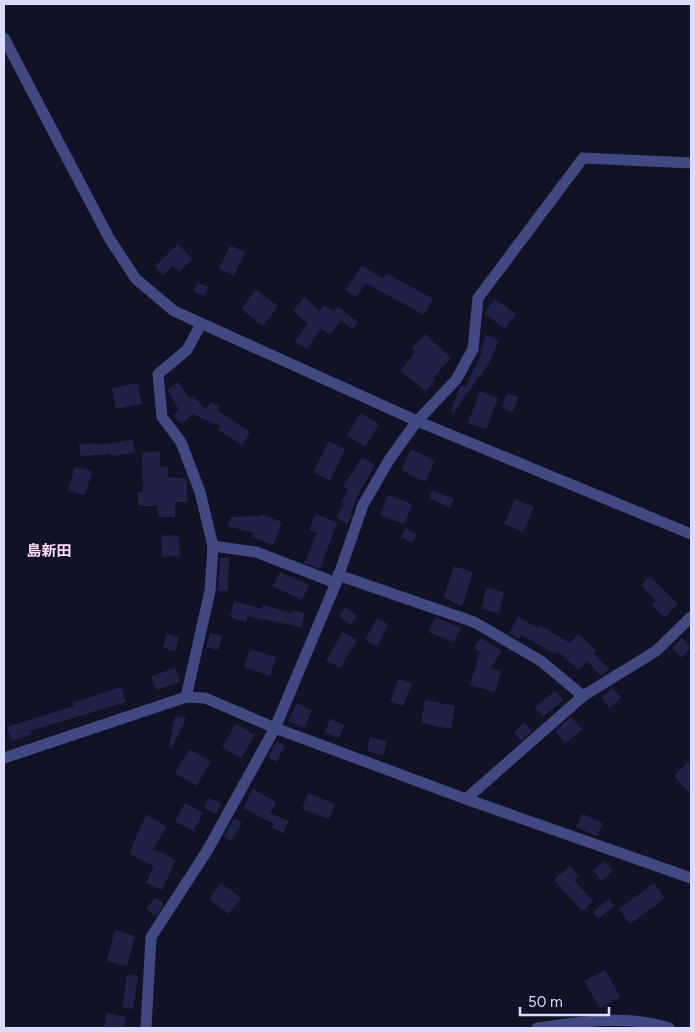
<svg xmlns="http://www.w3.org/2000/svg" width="695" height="1032" viewBox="0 0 695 1032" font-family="Figtree,'Noto Sans JP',sans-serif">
	<rect width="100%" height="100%" fill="#121227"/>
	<g fill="#212047">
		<path d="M178 244 192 259 179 272 173 265 163 275 155 266Z"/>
		<path d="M230 245 245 252 234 276 219 268Z"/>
		<path d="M362 265 383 279 386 273 433 299 424 315 366 283 356 297 346 290Z"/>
		<path d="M197 283 208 287 205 296 194 292Z"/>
		<path d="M256 290 278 306 263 326 241 309Z"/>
		<path d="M305 297 319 311 324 305 334 312 338 307 358 322 352 329 341 320 330 335 321 328 307 349 295 342 307 324 293 310Z"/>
		<path d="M495 299 516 314 505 329 484 313Z"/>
		<path d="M425 334 451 358 433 378 435 380 426 391 400 371 416 351 412 348Z"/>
		<path d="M486 335 499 340 490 362 453 413 451 411 460 387 462 385 466 386 482 353 480 352Z"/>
		<path d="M178 382 190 399 193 396 206 410 210 402 220 406 218 411 250 432 242 445 218 430 220 426 192 414 182 424 173 416 179 410 167 390Z"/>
		<path d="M137 383 142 404 116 409 112 388Z"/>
		<path d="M480 391 498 398 486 429 468 423Z"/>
		<path d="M507 393 518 397 513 412 502 407Z"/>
		<path d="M361 413 379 424 365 447 347 435Z"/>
		<path d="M133 440 135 453 112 456 111 454 80 456 79 444 95 443V445Z"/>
		<path d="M329 441 345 449 330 481 313 472Z"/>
		<path d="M411 449 435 461 425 482 401 470Z"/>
		<path d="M160 451V467L168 466V477L187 479V502H175V517H158V506H138V492H143L142 452Z"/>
		<path d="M362 457 375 465 356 498 357 499 350 513 352 514 347 524 336 518 344 504 341 502 348 489 343 487Z"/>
		<path d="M75 467 92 471 85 495 68 491Z"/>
		<path d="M432 490 454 499 450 508 429 498Z"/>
		<path d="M388 495 412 504 404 524 380 515Z"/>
		<path d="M515 499 534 507 523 532 504 524Z"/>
		<path d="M261 514 282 522 273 545 252 537 253 533 228 526 231 517 260 516Z"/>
		<path d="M316 514 337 523 320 569 304 563 317 533 309 530Z"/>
		<path d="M406 528 417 534 412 543 401 537Z"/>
		<path d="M178 535 180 556 162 557 161 536Z"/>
		<path d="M220 558H229L228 591H218Z"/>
		<path d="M454 566 473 572 462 607 444 597Z"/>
		<path d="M280 572 309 585 302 600 273 586Z"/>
		<path d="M650 576 678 604 664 618 652 605 656 601 641 585Z"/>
		<path d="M486 588 504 592 499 613 481 609Z"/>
		<path d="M234 601 262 609 263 605 292 613V610L305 613 301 627 247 616 246 622 230 617Z"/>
		<path d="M345 607 357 615 351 625 339 617Z"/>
		<path d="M435 617 461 628 454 642 429 632Z"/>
		<path d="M518 617 538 628 539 625 570 643 578 634 596 650 593 653 609 669 601 676 587 661 579 670 557 651 555 654 521 635 519 639 509 633Z"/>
		<path d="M377 618 388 624 377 646 365 640Z"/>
		<path d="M343 632 357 640 340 668 326 660Z"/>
		<path d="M210 633 222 636 218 650 206 647Z"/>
		<path d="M167 634 179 637 175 651 163 648Z"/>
		<path d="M481 638 502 651 490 668 501 671 495 692 470 685 480 652 474 648Z"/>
		<path d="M682 638 691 647 681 658 672 648Z"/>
		<path d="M250 649 276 657 270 676 244 667Z"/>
		<path d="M175 668 180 682 156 690 151 676Z"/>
		<path d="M399 679 412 684 403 706 390 701Z"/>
		<path d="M121 687 126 702 30 731 32 734 12 741 7 727 74 706 73 703Z"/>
		<path d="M612 688 621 697 610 708 601 698Z"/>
		<path d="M555 691 563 700 543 717 535 707Z"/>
		<path d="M425 700 455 706 451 729 421 723Z"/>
		<path d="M297 703 312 711 304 728 288 721Z"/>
		<path d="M175 716 186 718 172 748 169 747Z"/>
		<path d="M571 717 582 729 565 744 555 731Z"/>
		<path d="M330 719 344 725 339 738 325 732Z"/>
		<path d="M524 723 532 731 521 741 514 733Z"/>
		<path d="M236 724 255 735 241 758 222 747Z"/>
		<path d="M370 737 387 741 383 755 367 751Z"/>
		<path d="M277 741 285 746 276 762 268 757Z"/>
		<path d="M190 749 211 762 196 786 175 773Z"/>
		<path d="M691 759V794L674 776Z"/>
		<path d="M253 789 276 802 270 813 289 821 283 833 272 828 274 824 243 808Z"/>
		<path d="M308 793 335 804 329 819 302 809Z"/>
		<path d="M209 798 221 804 216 814 204 808Z"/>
		<path d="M185 803 203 813 193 831 175 821Z"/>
		<path d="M582 814 603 823 597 836 576 827Z"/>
		<path d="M146 815 167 827 153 849 176 860 162 890 146 883 154 866 129 854Z"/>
		<path d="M234 818 242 823 231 841 224 836Z"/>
		<path d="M605 861 613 871 601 881 593 870Z"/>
		<path d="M570 866 579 876 574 880 593 901 582 911 554 880Z"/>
		<path d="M221 883 241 898 229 914 209 899Z"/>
		<path d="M654 883 665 898 630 924 619 909Z"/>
		<path d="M155 897 164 904 156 916 146 909Z"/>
		<path d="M609 899 614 906 598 919 593 912Z"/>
		<path d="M115 930 135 936 127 966 107 961Z"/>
		<path d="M605 970 620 997 600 1008 584 981Z"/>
		<path d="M127 974 138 976 133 1009 122 1008Z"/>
		<path d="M107 1013 127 1017 124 1028H104Z"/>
	</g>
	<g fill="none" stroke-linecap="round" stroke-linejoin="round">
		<g stroke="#414882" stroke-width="11">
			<path d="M4 38 109 238 136 279 174 311 417 421 691 534"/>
			<path d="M213 546 256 552 336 583"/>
			<path d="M338 575 474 622 541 661 583 696"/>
			<path d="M186 697 210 591 213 546 200 492 181 442 162 417 158 374 187 350 201 324"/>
			<path d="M4 758 186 697 205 698 275 728 466 799 691 878"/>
			<path d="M466 799 583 696 656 651 691 617"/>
			<path d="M146 1028 151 937 207 851 275 728 336 583 363 505 389 460 417 421 456 380 473 349 478 298 583 158 691 163"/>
			<path d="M537 1028C581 1022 627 1014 669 1028"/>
		</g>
	</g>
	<g text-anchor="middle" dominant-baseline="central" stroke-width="4" stroke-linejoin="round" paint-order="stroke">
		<g font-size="15" font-weight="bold" fill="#fcddf6" stroke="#121227">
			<text x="49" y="551">島新田</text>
		</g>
	</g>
	<rect width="695" height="1032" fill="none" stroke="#dbdcfc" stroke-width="10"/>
	<path d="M520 1007v8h89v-8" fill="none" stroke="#dbdcfc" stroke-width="2.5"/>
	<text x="528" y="1007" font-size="15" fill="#dbdcfc" stroke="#121227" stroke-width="4" paint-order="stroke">50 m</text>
</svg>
